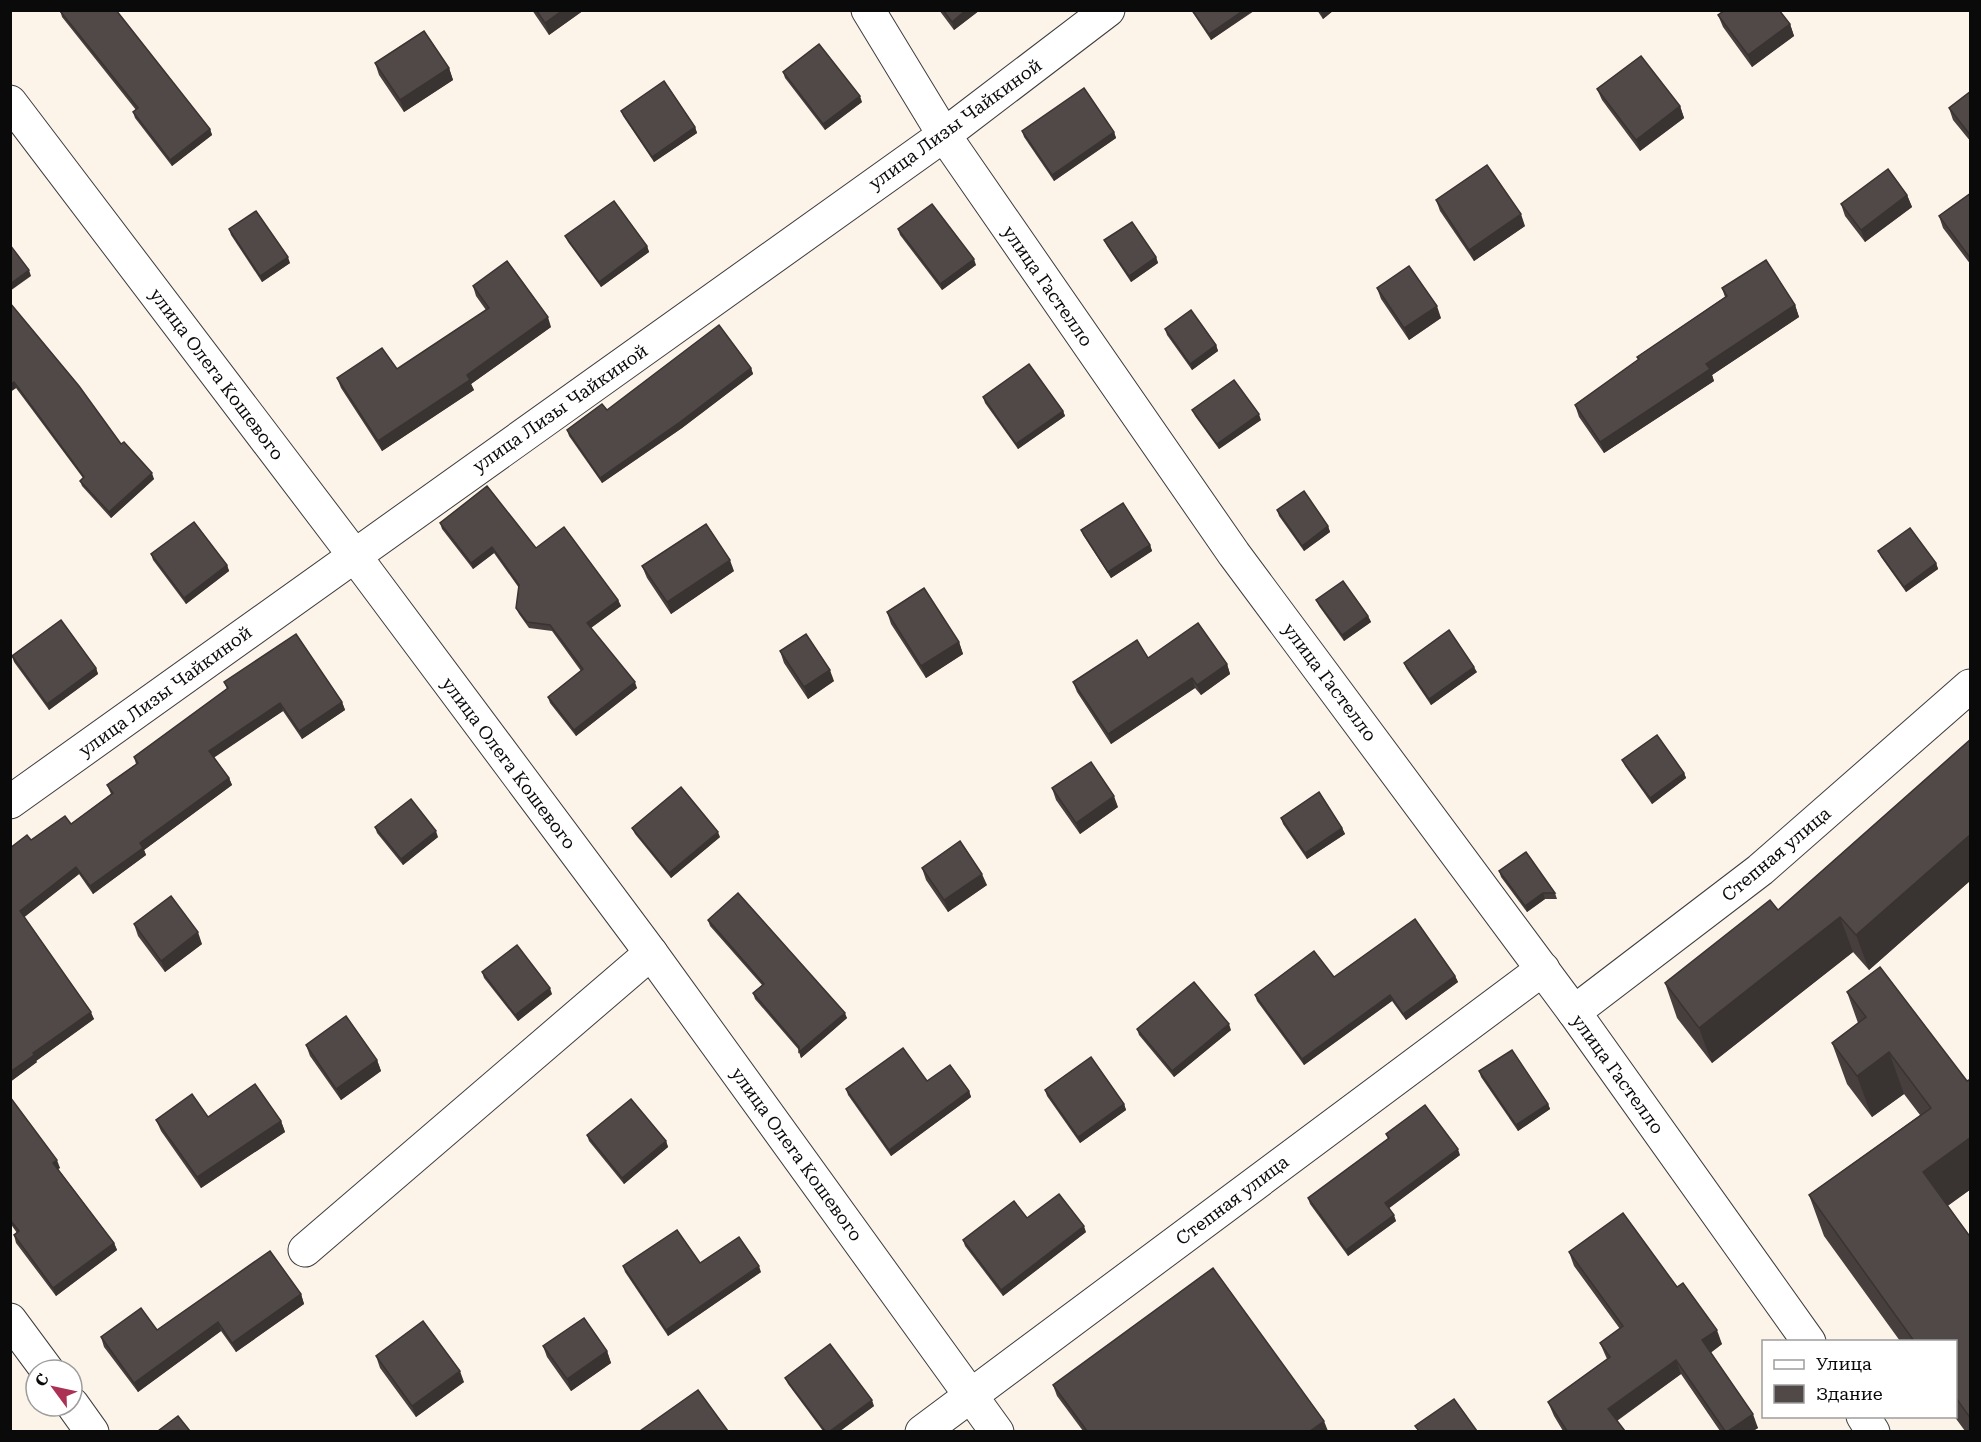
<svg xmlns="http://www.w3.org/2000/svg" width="1981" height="1442" viewBox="0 0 1981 1442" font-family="'Roboto Serif',serif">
	<rect width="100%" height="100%" fill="#fdf4e9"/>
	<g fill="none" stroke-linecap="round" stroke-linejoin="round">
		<defs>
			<g id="minor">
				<path d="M868 10 944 135 1234 554 1574 1012 1809 1342"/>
				<path d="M10 102 354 555 651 953 997 1432"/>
				<path d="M10 802 944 135 1108 10"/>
				<path d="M1574 1012 1760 870 1970 686"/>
				<path d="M305 1250 651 953"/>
				<path d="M10 1320 47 1370"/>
				<path d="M72 1404 92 1432"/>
				<path d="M1863 1416 1873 1432"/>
				<path d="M922 1432 1543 969"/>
			</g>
		</defs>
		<use href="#minor" stroke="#3d3d3d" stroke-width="35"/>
		<use href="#minor" stroke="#fff" stroke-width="33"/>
	</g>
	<g fill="#463f3d">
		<path d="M60 10 210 129 212 135 172 166 135 118 133 112 136 110 62 17Z"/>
		<path d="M532 10H584L549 35Z"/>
		<path d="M939 10H980L954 30Z"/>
		<path d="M1191 10 1254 11 1211 40Z"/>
		<path d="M1317 10H1334L1323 19Z"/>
		<path d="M1718 15 1790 24 1794 36 1752 67 1723 27Z"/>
		<path d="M375 63 449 68 453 80 404 112 379 75Z"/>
		<path d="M783 72 862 102 825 130 785 78Z"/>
		<path d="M1597 89 1680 106 1684 118 1640 151 1602 100Z"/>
		<path d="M1971 91V142L1953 120 1949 108Z"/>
		<path d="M621 111 695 127 697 133 654 162 623 116Z"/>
		<path d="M1022 131 1114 132 1116 138 1054 181 1024 137Z"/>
		<path d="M1971 193V265L1943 228 1939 216Z"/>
		<path d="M1907 195 1912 207 1865 242 1845 216 1841 204Z"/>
		<path d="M1436 200 1525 226 1474 261 1440 211Z"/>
		<path d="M229 229 290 263 262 282 231 235Z"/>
		<path d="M898 229 976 265 942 290 900 235Z"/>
		<path d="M565 236 647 246 649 252 601 287 568 242Z"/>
		<path d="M1104 240 1156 257 1158 263 1131 282 1107 246Z"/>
		<path d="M473 286 551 327 471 384 474 390 382 451 341 388 337 378 397 369 486 310 476 296Z"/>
		<path d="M1377 288 1441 318 1409 340 1381 299Z"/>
		<path d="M1722 288 1795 305 1799 317 1712 375 1714 381 1604 453 1579 417 1575 405 1638 360 1637 357 1725 297Z"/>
		<path d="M10 303 121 444 154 479 111 518 82 486 80 481 83 478 16 388 10 392Z"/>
		<path d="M1165 329 1216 345 1218 351 1192 370 1167 335Z"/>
		<path d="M751 368 753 374 682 428 602 483 569 436 567 430 607 410Z"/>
		<path d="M983 397 1063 411 1065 416 1018 449 985 403Z"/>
		<path d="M1192 410 1261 420 1219 449 1195 416Z"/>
		<path d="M1277 510 1328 526 1330 532 1304 551 1279 516Z"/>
		<path d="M440 523 536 548 618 600 621 606 591 628 637 688 576 736 550 703 548 697 581 671 552 631 529 628 519 614 516 608 519 588 494 553 473 569 442 529Z"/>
		<path d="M1081 530 1150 545 1152 551 1111 578 1083 535Z"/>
		<path d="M1878 551 1936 563 1938 569 1906 592 1881 557Z"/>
		<path d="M151 554 227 565 229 571 186 604 153 560Z"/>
		<path d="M642 566 734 571 671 614 647 578Z"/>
		<path d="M1316 600 1368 616 1371 622 1344 641 1319 606Z"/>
		<path d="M887 612 959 642 963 654 926 678 891 624Z"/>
		<path d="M780 651 834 681 808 699 784 663Z"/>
		<path d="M12 656 96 668 98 674 49 710 14 662Z"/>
		<path d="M1148 658 1227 664 1230 674 1201 695 1195 688 1111 744 1077 692 1073 682Z"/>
		<path d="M1404 663 1477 672 1431 705 1406 668Z"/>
		<path d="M224 682 342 702 345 710 302 739 283 711 214 757 229 778 232 785 144 850 146 855 93 894 79 874 24 917 94 1019 36 1061 37 1062 10 1082V848L71 824 111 794 107 785 136 764 134 757 227 689Z"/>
		<path d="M1971 739V880L1869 970 1853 952 1712 1063 1677 1018 1665 983 1778 910Z"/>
		<path d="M1622 760 1684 773 1686 778 1652 804 1625 766Z"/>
		<path d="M1052 788 1118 807 1080 834 1056 800Z"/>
		<path d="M1281 818 1342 828 1345 834 1307 859 1283 824Z"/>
		<path d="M375 827 438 837 403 865 377 833Z"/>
		<path d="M632 828 720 837 671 878 635 834Z"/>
		<path d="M922 868 987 885 948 912 926 880Z"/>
		<path d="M1499 871 1555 893 1557 899H1545L1527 912 1501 877Z"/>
		<path d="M708 920 847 1018 801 1058 799 1050 755 999 753 993 762 985 710 926Z"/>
		<path d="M134 924 202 944 165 972 138 936Z"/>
		<path d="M482 972 552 994 518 1021 484 978Z"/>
		<path d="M1455 976 1458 982 1406 1020 1392 1001 1304 1065 1257 1001 1255 995Z"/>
		<path d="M1847 992 1967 1081 1971 1079V1189L1947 1206 1971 1238V1431H1965L1954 1416H1956V1341H1900L1824 1236 1809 1195 1920 1115 1904 1094 1872 1117 1847 1084 1832 1043 1858 1023Z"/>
		<path d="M1137 1029 1231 1030 1174 1077 1139 1035Z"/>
		<path d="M306 1045 377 1060 381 1071 341 1100 310 1056Z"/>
		<path d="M1479 1071 1548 1104 1550 1109 1518 1131 1481 1077Z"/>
		<path d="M927 1081 969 1091 971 1097 891 1156 848 1095 846 1089Z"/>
		<path d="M1045 1090 1124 1104 1126 1110 1080 1143 1047 1096Z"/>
		<path d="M10 1097 60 1168 58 1169 114 1243 117 1250 56 1296 16 1243 14 1235 17 1233 10 1223Z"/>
		<path d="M208 1117 281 1121 285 1132 201 1188 161 1131 156 1120Z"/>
		<path d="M1386 1134 1460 1155 1389 1208 1396 1221 1348 1256 1310 1204 1308 1198 1388 1139Z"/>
		<path d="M587 1135 666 1141 668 1147 624 1184 589 1141Z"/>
		<path d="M1027 1218 1086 1232 1003 1296 965 1246 963 1240Z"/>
		<path d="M1569 1252 1677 1287 1722 1344 1711 1352 1758 1428 1753 1431H1720L1681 1374 1617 1421 1625 1431H1563L1554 1416 1548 1402 1607 1359 1600 1343 1620 1329 1574 1266Z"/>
		<path d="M700 1263 761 1272 668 1336 625 1272 623 1266Z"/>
		<path d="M301 1294 304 1304 236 1352 221 1331 138 1392 104 1347 101 1337 157 1330Z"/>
		<path d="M543 1346 607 1351 611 1363 571 1391 547 1357Z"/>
		<path d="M376 1356 464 1382 416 1417 380 1368Z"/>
		<path d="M785 1378 874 1406 840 1431H823L788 1384Z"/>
		<path d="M1053 1385 1328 1431H1083L1057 1396Z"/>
	</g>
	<g fill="#393332">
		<path d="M563 10H584L549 35 545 23Z"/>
		<path d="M966 10H980L954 30 952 22Z"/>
		<path d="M1244 10H1254L1211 40 1209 34Z"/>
		<path d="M1320 10H1334L1323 19Z"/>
		<path d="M1790 24 1794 36 1752 67 1748 55Z"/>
		<path d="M449 68 453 80 404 112 400 100Z"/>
		<path d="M860 96 862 102 825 130 823 124Z"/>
		<path d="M1680 106 1684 118 1640 151 1636 140Z"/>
		<path d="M695 127 697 133 654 162 652 157Z"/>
		<path d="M210 129 212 135 172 166 170 160Z"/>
		<path d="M1114 132 1116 138 1054 181 1052 175Z"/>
		<path d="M1907 195 1912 207 1865 242 1861 230Z"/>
		<path d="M1521 214 1525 226 1474 261 1469 250Z"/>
		<path d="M647 246 649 252 601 287 599 282Z"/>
		<path d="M288 257 290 263 262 282 260 276Z"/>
		<path d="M1156 257 1158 263 1131 282 1129 276Z"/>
		<path d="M974 259 976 265 942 290 940 284Z"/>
		<path d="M29 270 31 276 10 291V284Z"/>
		<path d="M1795 305 1799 317 1712 375 1714 381 1604 453 1600 442 1706 364Z"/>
		<path d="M1437 306 1441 318 1409 340 1404 328Z"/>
		<path d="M548 317 551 327 471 384 474 390 382 451 378 441 467 375Z"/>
		<path d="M1216 345 1218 351 1192 370 1190 364Z"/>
		<path d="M751 368 753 374 682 428 602 483 600 478Z"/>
		<path d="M14 382 16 388 10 392V385Z"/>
		<path d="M1063 411 1065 416 1018 449 1016 444Z"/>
		<path d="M1259 414 1261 420 1219 449 1217 444Z"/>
		<path d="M152 473 154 479 111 518 109 512Z"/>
		<path d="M1328 526 1330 532 1304 551 1302 546Z"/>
		<path d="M1150 545 1152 551 1111 578 1108 572Z"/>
		<path d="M492 547 494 553 473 569 471 563Z"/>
		<path d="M730 560 734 571 671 614 667 602Z"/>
		<path d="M1936 563 1938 569 1906 592 1904 587Z"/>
		<path d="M227 565 229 571 186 604 184 598Z"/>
		<path d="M618 600 621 606 589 629 587 623Z"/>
		<path d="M1368 616 1371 622 1344 641 1342 635Z"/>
		<path d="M959 642 963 654 926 678 921 666Z"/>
		<path d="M1227 664 1230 674 1201 695 1197 685Z"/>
		<path d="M1474 667 1477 672 1431 705 1429 699Z"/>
		<path d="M96 668 98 674 49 710 47 704Z"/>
		<path d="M830 670 834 681 808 699 804 687Z"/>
		<path d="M1192 678 1195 688 1111 744 1108 734Z"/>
		<path d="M635 682 637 688 576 736 574 730Z"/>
		<path d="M342 702 345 710 302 739 299 731Z"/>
		<path d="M280 703 283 711 212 759 209 751Z"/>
		<path d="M1684 773 1686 778 1652 804 1650 798Z"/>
		<path d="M229 778 232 785 144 850 146 855 93 894 90 886 140 843Z"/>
		<path d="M1114 796 1118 807 1080 834 1076 823Z"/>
		<path d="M1342 828 1345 834 1307 859 1305 853Z"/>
		<path d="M436 831 438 837 403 865 401 859Z"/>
		<path d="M718 832 720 837 671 878 669 873Z"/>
		<path d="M1971 834V880L1869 970 1856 935Z"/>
		<path d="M76 867 79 874 22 919 20 911Z"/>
		<path d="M982 874 987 885 948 912 944 900Z"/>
		<path d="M1543 893 1545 899 1527 912 1525 906Z"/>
		<path d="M1840 917 1853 952 1712 1063 1699 1028Z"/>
		<path d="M198 932 202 944 165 972 161 961Z"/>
		<path d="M1455 976 1458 982 1406 1020 1403 1014Z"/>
		<path d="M550 988 552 994 518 1021 515 1015Z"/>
		<path d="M1390 995 1392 1001 1304 1065 1302 1059Z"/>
		<path d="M91 1012 94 1019 36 1061 37 1062 10 1082V1072L33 1053Z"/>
		<path d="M845 1013 847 1018 801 1058 799 1052Z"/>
		<path d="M1229 1024 1231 1030 1174 1077 1172 1071Z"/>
		<path d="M1889 1052 1904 1094 1872 1117 1857 1076Z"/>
		<path d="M377 1060 381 1071 341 1100 336 1089Z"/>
		<path d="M969 1091 971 1097 891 1156 889 1150Z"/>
		<path d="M1124 1104 1126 1110 1080 1143 1078 1137Z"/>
		<path d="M1548 1104 1550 1109 1518 1131 1516 1125Z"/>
		<path d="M281 1121 285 1132 201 1188 197 1177Z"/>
		<path d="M1971 1137V1189L1938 1213 1923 1172Z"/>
		<path d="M666 1141 668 1147 624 1184 622 1178Z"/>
		<path d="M1458 1149 1460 1155 1388 1209 1385 1203Z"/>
		<path d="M57 1160 60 1168 56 1170 53 1163Z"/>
		<path d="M1394 1215 1396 1221 1348 1256 1346 1250Z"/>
		<path d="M1084 1226 1086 1232 1003 1296 1001 1290Z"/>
		<path d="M114 1243 117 1250 56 1296 53 1288Z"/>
		<path d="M759 1266 761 1272 668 1336 666 1330Z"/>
		<path d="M301 1294 304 1304 236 1352 232 1343Z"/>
		<path d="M218 1322 221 1331 138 1392 134 1383Z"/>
		<path d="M1717 1330 1722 1344 1708 1355 1702 1340Z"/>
		<path d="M607 1351 611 1363 571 1391 567 1379Z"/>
		<path d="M1676 1360 1681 1374 1613 1423 1608 1409Z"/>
		<path d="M460 1371 464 1382 416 1417 412 1406Z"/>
		<path d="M872 1400 874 1406 840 1431H830Z"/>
		<path d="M1753 1414 1758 1428 1753 1431H1728Z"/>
		<path d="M1324 1421 1328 1431H1310Z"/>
	</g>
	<g fill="#514947" stroke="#393332" stroke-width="1.5">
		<path d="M116 10 210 129 170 160 133 112 138 108 60 11Z"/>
		<path d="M536 10H563L545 23Z"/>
		<path d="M943 10H966L952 22Z"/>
		<path d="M1192 10H1244L1209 34Z"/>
		<path d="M1725 10H1779L1790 24 1748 55 1718 15Z"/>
		<path d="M424 31 449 68 400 100 375 63Z"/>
		<path d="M819 44 860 96 823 124 783 72Z"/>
		<path d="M1641 56 1680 106 1636 140 1597 89Z"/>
		<path d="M664 81 695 127 652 157 621 111Z"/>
		<path d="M1084 88 1114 132 1052 175 1022 131Z"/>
		<path d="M1971 91V136L1949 108Z"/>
		<path d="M1487 165 1521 214 1469 250 1436 200Z"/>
		<path d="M1888 169 1907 195 1861 230 1841 204Z"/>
		<path d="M1971 193V259L1939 216Z"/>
		<path d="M614 201 647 246 599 282 565 236Z"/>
		<path d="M932 204 974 259 940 284 898 229Z"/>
		<path d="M256 211 288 257 260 276 229 229Z"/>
		<path d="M1132 222 1156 257 1129 276 1104 240Z"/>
		<path d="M10 245 29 270 10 284Z"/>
		<path d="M1766 260 1795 305 1706 364 1710 369 1600 442 1575 405 1639 359 1637 357 1727 296 1722 288Z"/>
		<path d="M507 261 548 317 467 375 470 380 378 441 337 378 382 348 397 369 489 308 473 286Z"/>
		<path d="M1409 266 1437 306 1404 328 1377 288Z"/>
		<path d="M10 303 79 386 121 444 124 442 152 473 109 512 80 481 84 477 14 382 10 385Z"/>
		<path d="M1191 310 1216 345 1190 364 1165 329Z"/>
		<path d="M719 325 751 368 680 422 600 478 567 430 602 404 607 410Z"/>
		<path d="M1029 364 1063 411 1016 444 983 397Z"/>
		<path d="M1234 380 1259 414 1217 444 1192 410Z"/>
		<path d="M487 486 536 548 564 527 618 600 587 623 635 682 574 730 548 697 583 669 550 625 527 622 516 608 519 585 492 547 471 563 440 523Z"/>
		<path d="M1304 491 1328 526 1302 546 1277 510Z"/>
		<path d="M1123 503 1150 545 1108 572 1081 530Z"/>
		<path d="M194 522 227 565 184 598 151 554Z"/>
		<path d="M706 524 730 560 667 602 642 566Z"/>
		<path d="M1910 528 1936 563 1904 587 1878 551Z"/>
		<path d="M1343 581 1368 616 1342 635 1316 600Z"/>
		<path d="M924 588 959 642 921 666 887 612Z"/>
		<path d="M61 620 96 668 47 704 12 656Z"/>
		<path d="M1198 623 1227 664 1197 685 1192 678 1108 734 1073 682 1137 640 1148 658Z"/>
		<path d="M1449 630 1474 667 1429 699 1404 663Z"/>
		<path d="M296 634 342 702 299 731 280 703 209 751 229 778 140 843 143 848 90 886 76 867 20 911 91 1012 33 1053 34 1055 10 1072V848L27 835 31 840 65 816 71 824 113 793 107 785 138 763 134 757 228 688 224 682Z"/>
		<path d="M806 634 830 670 804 687 780 651Z"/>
		<path d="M1657 735 1684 773 1650 798 1622 760Z"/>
		<path d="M1971 739V834L1856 935 1840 917 1699 1028 1665 983 1770 900 1778 910Z"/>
		<path d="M1091 762 1114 796 1076 823 1052 788Z"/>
		<path d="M681 787 718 832 669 873 632 828Z"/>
		<path d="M1319 792 1342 828 1305 853 1281 818Z"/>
		<path d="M411 799 436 831 401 859 375 827Z"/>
		<path d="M960 841 982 874 944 900 922 868Z"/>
		<path d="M1526 852 1555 893H1543L1525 906 1499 871Z"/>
		<path d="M738 893 845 1013 799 1052V1047L753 993 764 984 708 920Z"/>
		<path d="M171 896 198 932 161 961 134 924Z"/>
		<path d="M1415 919 1455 976 1403 1014 1390 995 1302 1059 1255 995 1314 951 1334 977Z"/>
		<path d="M517 945 550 988 515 1015 482 972Z"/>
		<path d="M1880 967 1967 1081 1971 1079V1137L1923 1172 1971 1238V1419L1956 1398V1341H1914L1809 1195 1931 1108 1889 1052 1857 1076 1832 1043 1866 1017 1847 992Z"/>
		<path d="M1194 982 1229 1024 1172 1071 1137 1029Z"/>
		<path d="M346 1016 377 1060 336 1089 306 1045Z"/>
		<path d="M903 1048 927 1081 950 1065 969 1091 889 1150 846 1089Z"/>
		<path d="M1512 1050 1548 1104 1516 1125 1479 1071Z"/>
		<path d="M1091 1057 1124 1104 1078 1137 1045 1090Z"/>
		<path d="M255 1084 281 1121 197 1177 156 1120 192 1094 208 1117Z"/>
		<path d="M10 1097 57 1160 53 1163 114 1243 53 1288 14 1235 19 1231 10 1220Z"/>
		<path d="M631 1099 666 1141 622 1178 587 1135Z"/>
		<path d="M1425 1105 1458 1149 1385 1203 1394 1215 1346 1250 1308 1198 1389 1138 1386 1134Z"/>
		<path d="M1059 1194 1084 1226 1001 1290 963 1240 1014 1201 1027 1218Z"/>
		<path d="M1623 1213 1677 1287 1683 1283 1717 1330 1702 1340 1753 1414 1728 1431H1725L1676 1360 1608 1409 1625 1431H1567L1548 1402 1610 1357 1600 1343 1623 1326 1569 1252Z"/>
		<path d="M677 1230 700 1263 739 1237 759 1266 666 1330 623 1266Z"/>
		<path d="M270 1251 301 1294 232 1343 218 1322 134 1383 101 1337 141 1308 157 1330Z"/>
		<path d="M1213 1268 1324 1421 1310 1431H1087L1053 1385Z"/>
		<path d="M584 1318 607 1351 567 1379 543 1346Z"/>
		<path d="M423 1321 460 1371 412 1406 376 1356Z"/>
		<path d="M830 1344 872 1400 830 1431H825L785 1378Z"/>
		<path d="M698 1390 728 1431H640Z"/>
		<path d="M1454 1399 1477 1431H1419L1415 1426Z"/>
		<path d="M178 1416 190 1431H158Z"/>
	</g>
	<g text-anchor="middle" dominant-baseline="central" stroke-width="6" stroke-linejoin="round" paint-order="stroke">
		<g font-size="18" fill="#0a0a0a" stroke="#fff">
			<text transform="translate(955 124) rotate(-36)">улица Лизы Чайкиной</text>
			<text transform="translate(1048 286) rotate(55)">улица Гастелло</text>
			<text transform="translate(217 374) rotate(53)">улица Олега Кошевого</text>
			<text transform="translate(560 408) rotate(-35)">улица Лизы Чайкиной</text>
			<text transform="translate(1330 682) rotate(53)">улица Гастелло</text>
			<text transform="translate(165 691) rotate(-36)">улица Лизы Чайкиной</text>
			<text transform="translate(509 763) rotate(53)">улица Олега Кошевого</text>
			<text transform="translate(1776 854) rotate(-40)">Степная улица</text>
			<text transform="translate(1618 1074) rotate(54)">улица Гастелло</text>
			<text transform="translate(797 1154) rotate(54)">улица Олега Кошевого</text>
			<text transform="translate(1232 1200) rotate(-37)">Степная улица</text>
		</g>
	</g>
	<rect width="1981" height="1442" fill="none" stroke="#0a0a0a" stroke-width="24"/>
	<rect x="1762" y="1340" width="195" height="78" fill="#ffffff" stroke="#9d9d9d" stroke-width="1.5"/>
	<rect x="1774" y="1360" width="30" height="9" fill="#ffffff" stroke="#9d9d9d" stroke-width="1.5"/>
	<text x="1816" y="1370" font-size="18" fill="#0a0a0a">Улица</text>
	<rect x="1774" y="1385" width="30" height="18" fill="#514947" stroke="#9d9d9d" stroke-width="1.5"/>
	<text x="1816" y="1400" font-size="18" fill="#0a0a0a">Здание</text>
	<g transform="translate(54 1388) rotate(303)"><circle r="28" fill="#ffffff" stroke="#9d9d9d" stroke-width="1.5"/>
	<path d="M0-4.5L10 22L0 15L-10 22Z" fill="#ab3155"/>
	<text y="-9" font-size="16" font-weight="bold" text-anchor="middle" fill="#0a0a0a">С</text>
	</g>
</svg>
